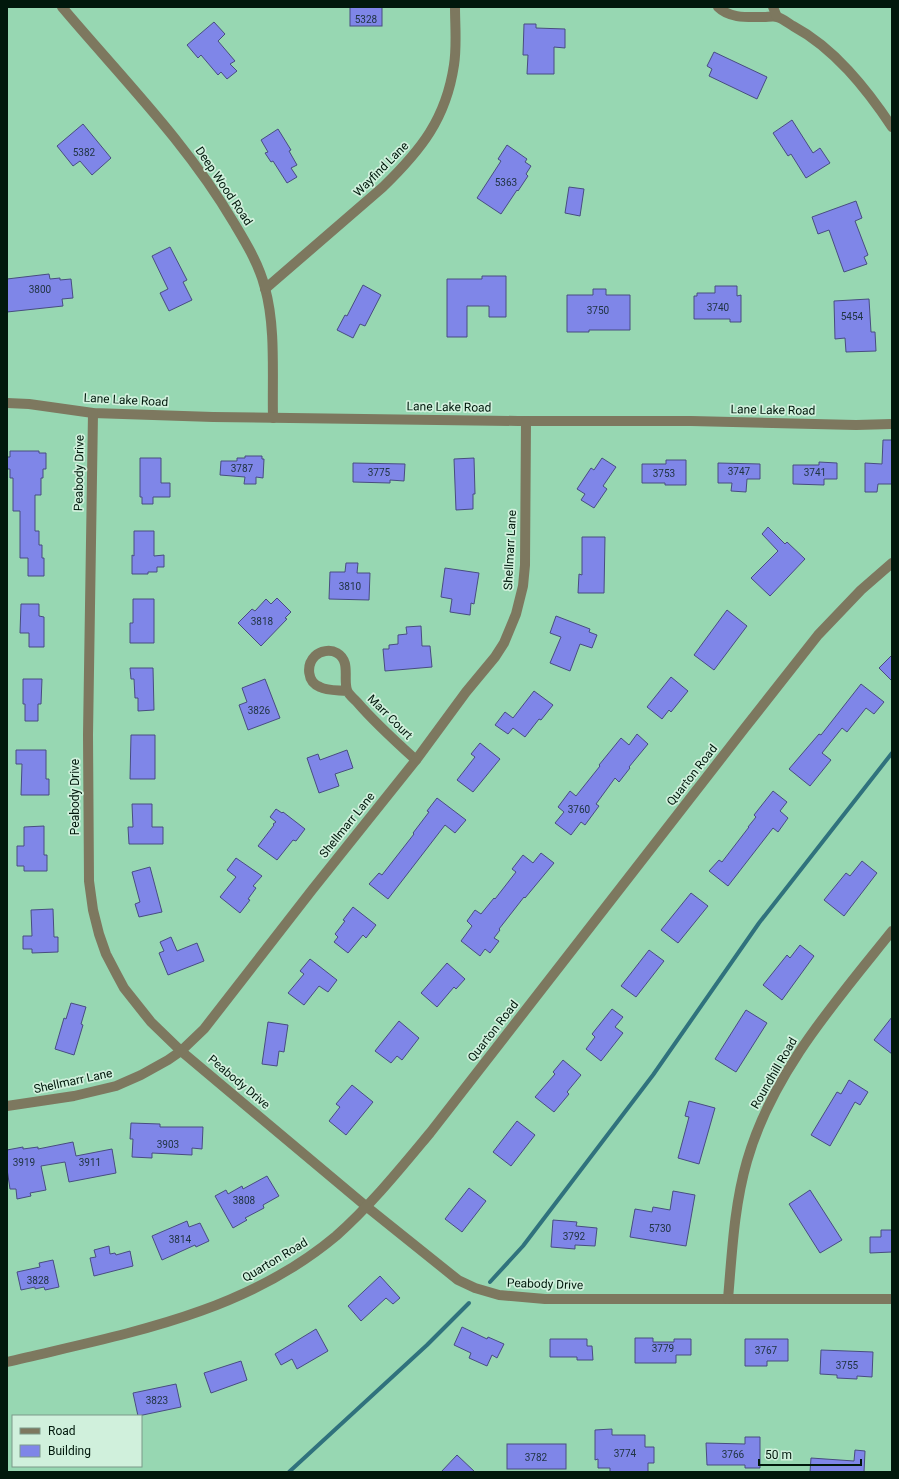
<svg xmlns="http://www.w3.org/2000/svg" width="899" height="1479" viewBox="0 0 899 1479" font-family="Roboto,sans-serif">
	<rect width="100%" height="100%" fill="#97d7b2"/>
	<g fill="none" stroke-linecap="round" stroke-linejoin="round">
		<g stroke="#30727d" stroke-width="4">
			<path d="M490 1282 523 1246 653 1075 759 923 892 753"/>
			<path d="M289 1472 427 1345 469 1303"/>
		</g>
	</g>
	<g fill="#7f86e8" stroke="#484d80">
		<rect x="350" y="7" width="32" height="19"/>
		<path d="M214 22 225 34 218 41 235 61 230 64 237 71 227 79 221 72 218 75 201 55 198 58 187 45Z"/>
		<path d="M524 24H536V28L565 29V48L554 47V74H527L528 55H523Z"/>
		<path d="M714 52 767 77 757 99 709 76 712 69 707 66Z"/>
		<path d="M792 120 813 153 820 148 830 163 806 178 791 154 788 156 773 133Z"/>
		<path d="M83 124 111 158 92 175 80 161 73 166 57 146Z"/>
		<path d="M278 129 291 150 289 151 297 165 291 168 297 177 287 183 273 161 271 162 265 153 268 152 261 140Z"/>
		<path d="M507 145 527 159 525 162 531 166 526 174 528 176 518 191 517 190 501 214 477 198 501 161 498 159Z"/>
		<path d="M569 187 584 189 580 216 565 213Z"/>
		<path d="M856 201 862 218 855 221 868 255 864 257 867 264 844 272 829 230 818 234 812 217Z"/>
		<path d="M170 247 187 280 183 282 192 300 169 311 160 293 168 289 152 256Z"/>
		<path d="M49 274 50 279 60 278V280L71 279 73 298 62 299 63 306 7 312V279Z"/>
		<path d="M482 276H506V317H489V306H467V337H447V279H482Z"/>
		<path d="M363 285 381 295 365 326 360 324 353 338 337 330 345 315 347 316Z"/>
		<path d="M715 286H737V296L741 295V322H730V319H694V296H697V293H715Z"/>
		<path d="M593 289H606V295H630V330H589V332H567V295H593Z"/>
		<path d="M869 299 871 332H875L876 351 846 352 845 338 835 339 834 301Z"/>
		<path d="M883 440H892V484H878L877 492H865V463L882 464Z"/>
		<path d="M10 451H39V453H46V469H43V478H41V495H35V531H39V545H42V558H44V576H28V558H20V511H13V478H10V469H7V457H10Z"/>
		<path d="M245 456H262V459H264L263 478 256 477V484H244L245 477 220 475 221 461H237V458H245Z"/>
		<path d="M140 458H161V483H170V497H153V504H142V497H140Z"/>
		<path d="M474 458 475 494H473V509L456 510 454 459Z"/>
		<path d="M602 458 616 467 603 486 607 489 594 508 581 500 585 494 577 489 591 468 594 470Z"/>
		<path d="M666 460H686V485H665V483H642V464H666Z"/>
		<path d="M819 462 837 463V479H824V485L793 484V465H819Z"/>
		<path d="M353 463 405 464 404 481 390 480V483L353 482Z"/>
		<path d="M718 463 760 464V479H747L746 492 731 491 732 483H718Z"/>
		<path d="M768 527 785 544 787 542 805 559 770 596 751 578 778 551 762 534Z"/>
		<path d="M134 531H154V556L164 555V567H157V572H148V574H132V555L134 556Z"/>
		<path d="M582 537H605L604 593H578L579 574 582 575Z"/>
		<path d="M346 563H358L357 573H370L369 600 329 599 330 572H345Z"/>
		<path d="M445 568 479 573 474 604 471 603 470 615 450 612 452 599 441 597Z"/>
		<path d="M277 598 291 612 285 618 287 619 261 646 238 623 252 609 255 611 266 599 271 604Z"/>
		<path d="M133 599H154V643H130V623H133Z"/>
		<path d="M21 604H39V616L44 617V647H29V633H20Z"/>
		<path d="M727 610 747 626 714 670 694 655Z"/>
		<path d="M556 616 590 629 589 632 597 635 592 648 580 644 570 671 550 663 561 637 550 633Z"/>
		<path d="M421 626 422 646H430L432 667 385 671 383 649H389V645L398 644V635L407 634 406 627Z"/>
		<path d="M892 655V681L879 668Z"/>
		<path d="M130 668H153L154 710 138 711V698H135L134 679H131Z"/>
		<path d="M671 677 688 691 671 712 669 710 662 719 647 707Z"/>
		<path d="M23 679H42L41 704H38V721H25V704H23Z"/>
		<path d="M265 679 280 718 248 730 239 705 247 702 242 688Z"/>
		<path d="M861 684 884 702 874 714 866 708 847 732 842 728 822 753 831 760 810 786 789 769 819 734 821 735Z"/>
		<path d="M534 691 553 705 541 720 539 719 525 737 513 728 508 734 495 725 505 712 513 718Z"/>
		<path d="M637 734 648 744 629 767 630 768 619 782 615 778 596 804 599 806 585 825 581 822 571 835 555 823 564 812 558 807 570 791 576 796 600 766 599 765 621 738 629 745Z"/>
		<path d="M131 735H155V779H130Z"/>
		<path d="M480 743 500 759 473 792 457 780 475 757 471 754Z"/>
		<path d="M16 750H46V779H49V795H21L22 764H16Z"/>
		<path d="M347 750 353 768 335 774 339 786 319 793 307 758 318 754 320 760Z"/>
		<path d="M773 791 787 802 780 811 788 818 778 832 773 828 728 886 709 871 719 860 722 862 749 827H748L756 817 754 815Z"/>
		<path d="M437 798 466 820 455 833 445 825 388 899 369 884 379 873 382 875 414 834 413 833 429 812 427 811Z"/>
		<path d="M132 804H152V827H163V844H129L128 827H133Z"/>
		<path d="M276 809 282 813 283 812 305 829 296 841 293 840 277 860 258 846 274 825 273 824 276 822 270 817Z"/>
		<path d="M44 826V855H47V871H24V866H17V846H24V827Z"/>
		<path d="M541 853 554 863 525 898 524 897 499 929 500 930 494 938 499 941 490 953 485 949 480 956 461 941 472 926 467 921 475 910 481 914 494 898 495 899 516 872 512 869 523 855 533 863Z"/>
		<path d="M236 858 262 876 253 886 256 888 248 899 250 900 240 913 220 897 236 877 227 870Z"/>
		<path d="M862 861 877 873 844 916 824 900 846 873 850 876Z"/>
		<path d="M150 867 162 912 139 917 135 904 140 902 132 872Z"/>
		<path d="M691 893 708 906 678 943 661 930Z"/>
		<path d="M353 907 376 925 366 938 363 935 348 953 334 942 338 937 335 934 345 921 343 920Z"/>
		<path d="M53 909 54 937H58V952L32 953V949H23V936H32L31 910Z"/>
		<path d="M171 937 177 951 197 943 204 961 168 975 159 953 164 951 160 942Z"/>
		<path d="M800 945 814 956 782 1000 763 985 787 955 790 958Z"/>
		<path d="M649 950 664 961 636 997 621 986Z"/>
		<path d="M310 959 337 980 328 992 319 986 304 1005 288 993 304 974 300 971Z"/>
		<path d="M447 963 465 979 456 989 454 987 437 1007 421 993Z"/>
		<path d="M71 1003 86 1007 81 1024 83 1025 74 1055 55 1049 64 1018 66 1019Z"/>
		<path d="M612 1009 623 1017 615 1027 623 1033 601 1061 586 1049 595 1037 592 1034Z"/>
		<path d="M746 1010 767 1023 736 1072 715 1059Z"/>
		<path d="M892 1017V1054L874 1040Z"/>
		<path d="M399 1021 419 1038 402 1060 397 1056 391 1063 375 1051Z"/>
		<path d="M268 1022 288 1025 284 1052 279 1051 277 1066 262 1064Z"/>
		<path d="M563 1060 581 1075 567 1092 569 1094 554 1112 535 1097 555 1074 553 1072Z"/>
		<path d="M849 1080 868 1092 860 1105 855 1102 830 1146 811 1135 837 1092 841 1094Z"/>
		<path d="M352 1085 373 1102 346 1135 329 1121 340 1107 336 1104Z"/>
		<path d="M689 1101 715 1108 699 1164 678 1158 689 1117 685 1116Z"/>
		<path d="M517 1121 535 1135 511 1166 493 1152Z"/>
		<path d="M131 1123 160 1124V1127H203L202 1149 192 1148V1155L152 1153V1158L132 1157 133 1139H130Z"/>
		<path d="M73 1142 76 1156 112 1149 116 1173 69 1182 65 1162 41 1166 46 1190 30 1193 31 1196 17 1199 16 1189H10L7 1169V1150L23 1147V1149L38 1147V1149Z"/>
		<path d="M267 1176 279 1196 263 1205 264 1208 245 1218 247 1220 233 1228 215 1196 226 1190 228 1194 242 1186 243 1189Z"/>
		<path d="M469 1188 486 1201 462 1232 445 1219Z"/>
		<path d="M810 1190 842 1240 820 1253 789 1204Z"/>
		<path d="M673 1191 695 1195 686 1246 630 1237 635 1209 652 1212 653 1207 670 1210Z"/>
		<path d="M553 1220 577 1222 576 1226 597 1228 595 1246 575 1245V1249L551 1247Z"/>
		<path d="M187 1221 189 1227 200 1223 209 1241 196 1247 195 1245 162 1260 152 1236Z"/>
		<path d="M881 1230H892V1252L870 1253V1237H881Z"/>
		<path d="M109 1246 110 1254 115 1253 116 1255 130 1251 133 1266 94 1276 90 1258 96 1257 94 1250Z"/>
		<path d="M53 1260 59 1287 45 1290 44 1287 35 1289V1287L21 1290 17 1272 40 1267 39 1263Z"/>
		<path d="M380 1276 400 1298 393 1304 386 1298 361 1321 348 1306Z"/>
		<path d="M462 1327 487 1339 488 1337 504 1344 497 1358 492 1355 487 1366 469 1358 471 1353 454 1345Z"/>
		<path d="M316 1329 328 1351 297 1369 292 1359 281 1365 275 1354Z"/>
		<path d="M635 1338H653V1342H674V1339H691V1355H676V1363H635Z"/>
		<path d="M550 1339H587V1346H592L593 1360H577V1357H550Z"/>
		<path d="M745 1339H788V1361H767V1366H745Z"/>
		<path d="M821 1350 873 1352 872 1377 857 1376V1379L837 1378V1375L820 1374Z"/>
		<path d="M241 1361 247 1380 211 1393 204 1373Z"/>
		<path d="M176 1384 181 1407 138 1416 133 1393Z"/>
		<path d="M612 1429V1435H645V1447H654V1463H648V1472H610V1468H598V1459L595 1460V1430Z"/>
		<path d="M745 1437H760V1468H745V1465H707L706 1443 745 1444Z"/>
		<rect x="507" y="1444" width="59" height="25"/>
		<path d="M855 1450 865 1451 864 1472H810L811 1458 854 1461Z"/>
		<path d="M457 1455 475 1472H441Z"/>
	</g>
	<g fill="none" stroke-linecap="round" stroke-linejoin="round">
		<g stroke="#7d785f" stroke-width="10">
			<path d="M62 7C121 77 187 143 234 223 246 243 259 264 265 288 276 327 272 377 273 418"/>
			<path d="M718 7C730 19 749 17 764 17 768 17 773 16 777 17 782 18 788 23 793 26 834 48 866 88 892 127"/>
			<path d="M773 7 777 17"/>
			<path d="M265 289 383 187C421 150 446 119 454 65 457 46 455 26 455 7"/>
			<path d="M7 403 29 404 93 413 213 417 518 421H691L856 425 892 424"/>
			<path d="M93 413 88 735 89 881 93 910 99 934 106 954 117 975 124 988 151 1022 181 1051 367 1207 458 1280 475 1288 499 1295 545 1299H892"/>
			<path d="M347 691C339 690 327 691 320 687 307 682 306 665 315 656 320 651 330 649 337 653 351 661 343 679 347 690 348 694 354 699 357 702 375 723 395 741 416 760"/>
			<path d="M7 1106 74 1096 116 1086 141 1075 168 1060 181 1051 204 1029 312 890 416 760 466 692 495 657 504 643 516 614 523 586 525 565 526 421"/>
			<path d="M728 1299C732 1253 734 1206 747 1161 772 1073 836 1001 892 931"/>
			<path d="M7 1362C123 1334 242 1315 336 1236 371 1205 400 1169 430 1133L744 729 818 635 861 590 892 563"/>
		</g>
	</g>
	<g text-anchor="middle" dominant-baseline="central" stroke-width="3.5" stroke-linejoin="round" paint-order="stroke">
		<g font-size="10" fill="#203443">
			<text x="366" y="19">5328</text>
			<text x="84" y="152">5382</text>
			<text x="506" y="182">5363</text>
			<text x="40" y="289">3800</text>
			<text x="718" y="307">3740</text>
			<text x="598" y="310">3750</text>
			<text x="852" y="316">5454</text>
			<text x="242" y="468">3787</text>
			<text x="739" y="471">3747</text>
			<text x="379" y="472">3775</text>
			<text x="815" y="472">3741</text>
			<text x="664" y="473">3753</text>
			<text x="350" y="586">3810</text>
			<text x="262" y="621">3818</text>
			<text x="259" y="710">3826</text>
			<text x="579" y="809">3760</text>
			<text x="168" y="1144">3903</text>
			<text x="24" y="1162">3919</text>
			<text x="90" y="1162">3911</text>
			<text x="244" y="1200">3808</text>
			<text x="660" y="1228">5730</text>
			<text x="574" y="1236">3792</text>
			<text x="180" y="1239">3814</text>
			<text x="38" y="1280">3828</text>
			<text x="663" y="1348">3779</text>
			<text x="766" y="1350">3767</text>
			<text x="847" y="1365">3755</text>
			<text x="157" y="1400">3823</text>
			<text x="625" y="1453">3774</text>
			<text x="733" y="1454">3766</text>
			<text x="536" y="1457">3782</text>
		</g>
		<g font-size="12" fill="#01180c" stroke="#d0f0dc">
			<text transform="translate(381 169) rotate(-45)">Wayfind Lane</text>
			<text transform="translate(224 186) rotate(56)">Deep Wood Road</text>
			<text transform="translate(126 400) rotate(3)">Lane Lake Road</text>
			<text transform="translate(449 407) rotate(1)">Lane Lake Road</text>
			<text transform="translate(773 410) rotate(1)">Lane Lake Road</text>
			<text transform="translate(79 473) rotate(-89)">Peabody Drive</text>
			<text transform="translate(510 550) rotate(-87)">Shellmarr Lane</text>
			<text transform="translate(390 717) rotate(45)">Marr Court</text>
			<text transform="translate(692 775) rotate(-52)">Quarton Road</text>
			<text transform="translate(75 797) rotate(-90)">Peabody Drive</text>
			<text transform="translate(347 825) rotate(-51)">Shellmarr Lane</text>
			<text transform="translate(493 1031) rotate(-52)">Quarton Road</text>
			<text transform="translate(774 1073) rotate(-60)">Roundhill Road</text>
			<text transform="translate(73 1081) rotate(-12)">Shellmarr Lane</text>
			<text transform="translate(239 1082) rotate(40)">Peabody Drive</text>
			<text transform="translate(275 1260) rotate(-31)">Quarton Road</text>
			<text transform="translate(545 1284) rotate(2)">Peabody Drive</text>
		</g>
	</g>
	<rect width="899" height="1479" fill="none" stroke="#01180c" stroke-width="16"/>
	<rect x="12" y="1415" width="130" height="52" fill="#d0f0dc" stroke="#7d9a89"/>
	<rect x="20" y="1428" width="20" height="6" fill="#7d785f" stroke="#7d9a89"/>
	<text x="48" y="1435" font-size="12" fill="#01180c">Road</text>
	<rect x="20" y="1445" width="20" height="12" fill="#7f86e8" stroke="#7d9a89"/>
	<text x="48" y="1455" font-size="12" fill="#01180c">Building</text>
	<path d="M759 1459v6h102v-6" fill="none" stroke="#01180c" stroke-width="2"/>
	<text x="765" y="1459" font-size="12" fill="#01180c" stroke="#d0f0dc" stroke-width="3" paint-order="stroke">50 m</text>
</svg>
